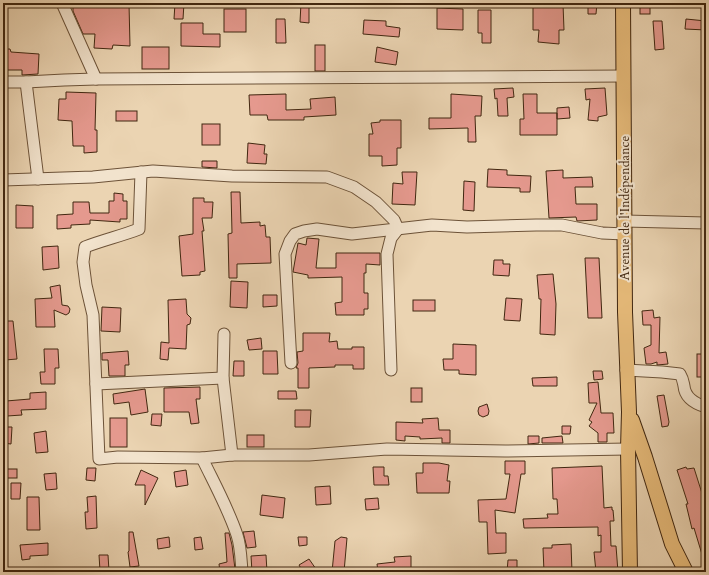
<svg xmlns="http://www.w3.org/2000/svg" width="709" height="575" viewBox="0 0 709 575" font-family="Cardo,serif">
	<rect width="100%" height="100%" fill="#ebd4b2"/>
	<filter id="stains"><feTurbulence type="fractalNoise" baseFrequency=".005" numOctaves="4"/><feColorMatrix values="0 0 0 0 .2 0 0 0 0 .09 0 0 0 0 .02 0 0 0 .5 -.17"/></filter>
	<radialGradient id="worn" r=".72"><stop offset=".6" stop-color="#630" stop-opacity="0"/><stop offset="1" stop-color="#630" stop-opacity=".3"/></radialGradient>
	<g fill="#e5998e" stroke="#412710">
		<path d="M73 3H85V5L129 4 130 46 113 45 112 49 94 48 95 34H83L73 11Z"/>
		<path d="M175 3H184L183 19H174Z"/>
		<path d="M301 3H309V23L300 22Z"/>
		<path d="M588 3H597L596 14H588Z"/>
		<rect x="640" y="3" width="10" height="11"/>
		<path d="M563 4 564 30H559V44L538 42 539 30H533V5Z"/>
		<path d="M437 8 463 9V30L437 29Z"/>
		<rect x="224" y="9" width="22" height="23"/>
		<path d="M478 10H491V43H482V33H478Z"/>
		<path d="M276 19H285L286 43H276Z"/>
		<path d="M686 19 706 21V30L685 29Z"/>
		<path d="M364 20 386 21V26L400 28 399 37 363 34Z"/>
		<path d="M653 21H662L664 49 655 50Z"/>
		<path d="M181 23H203V34H220V47L181 46Z"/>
		<rect x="315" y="45" width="10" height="26"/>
		<rect x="142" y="47" width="27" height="22"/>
		<path d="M377 47 398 52 396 65 375 62Z"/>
		<path d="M3 49H10L11 52 39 54 38 74 22 75V70H3Z"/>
		<path d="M513 88 514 97 507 98 508 116H498L497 98 495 99 494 89Z"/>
		<path d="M605 88 607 115 598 117V121L588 120 590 99 586 100 585 89Z"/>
		<path d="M66 92 96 93 95 130H97V152L84 153V146H73L72 121 58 120 59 99H66Z"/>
		<path d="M286 94V110L311 109 310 99 335 97 336 115 304 117V120H268L267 115H250L249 95Z"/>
		<path d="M451 94 482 96 481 116H475L476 142H468V128L429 129V118H451Z"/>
		<path d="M523 94H537V113H557V108L569 107 570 118 557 119V113V135H520V119H524Z"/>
		<rect x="116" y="111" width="21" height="10"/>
		<path d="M380 120H401V148H397V165L382 166V156H369V134H373L371 123 380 122Z"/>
		<rect x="202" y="124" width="18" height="21"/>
		<path d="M248 143 265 145 264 154H267L266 164 247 163Z"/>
		<path d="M202 161H217V168L202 167Z"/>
		<path d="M488 169 507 170V175L531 176 530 192H520V188L487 187Z"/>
		<path d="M563 170V178L592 177 593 187H575L576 204H597V220L577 221 576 217 549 218 546 171Z"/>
		<path d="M402 172H417L415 205 392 204 393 183 403 184Z"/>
		<path d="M464 181 475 182 474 211 463 210Z"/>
		<path d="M231 192H240L241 223 260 222V226L265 225 266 237H270L271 263 237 264V278H229L228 234 232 233Z"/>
		<path d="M114 193 123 194V201H127V219H120V222L90 220V224L71 225V228L57 229V215L73 214V202H89L90 213H109V201H114Z"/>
		<path d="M193 198H204V202H213L212 218H202L204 231H202L205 271 200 272V275L182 276 179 236 193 234Z"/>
		<path d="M16 205 33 206V228H16Z"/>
		<path d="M307 238 319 239 316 268H336V253H380V265L366 264V273H364V293H368V309H364V315H336L335 303 342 302V277L308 278V275L293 272 298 243 306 245Z"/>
		<path d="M58 246 59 268 43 270 42 247Z"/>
		<path d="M585 258H599L602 318H588Z"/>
		<path d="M494 260H503V264H510L509 276 493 275Z"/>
		<path d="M553 274 556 304 555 335 540 334 541 299H539L537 275Z"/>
		<path d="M231 281 248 282 247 308 230 307Z"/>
		<path d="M60 285 62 305 68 306 70 309 69 313 66 315 54 310 55 327H36L35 299 52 298 50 287Z"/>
		<path d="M263 295H277V306L263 307Z"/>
		<path d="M506 298 522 299 520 321 504 320Z"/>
		<path d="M186 299 187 314 191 318 190 324 187 325 186 349 169 348 168 360 160 359 161 342 169 343 168 300Z"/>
		<rect x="413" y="300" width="22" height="11"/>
		<path d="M102 307 121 308 120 332 101 331Z"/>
		<path d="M653 310 654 318 660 317 659 353 666 352 668 364 657 365V362L651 364H646L644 348 651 345V325H643L642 311Z"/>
		<path d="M5 321H13L17 359 5 360 3 341V334L6 333Z"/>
		<path d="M303 333H330L329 342 337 341 338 349H352V347H364V369H353V365H335V367L309 368V388H298V368H296L298 363 297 352 303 351Z"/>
		<path d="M261 338 262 349 249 350 247 340Z"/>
		<path d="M453 344 476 345V375L459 374V370H444L443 359H453Z"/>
		<path d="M44 349H58L59 368H55V384H41L40 372H45Z"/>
		<path d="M128 351 129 365H125V376H109L108 360H102V353Z"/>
		<path d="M263 351H277L278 374H263Z"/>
		<rect x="697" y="354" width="9" height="23"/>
		<path d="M234 361H244V376H233Z"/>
		<path d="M593 371H602L603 379 594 380Z"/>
		<path d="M557 377V386H533L532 378Z"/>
		<path d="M598 382 601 413H613L614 433H607V442H598V433L589 426 592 422 589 420 597 403H589L588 383Z"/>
		<path d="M200 387V399H196L199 423 191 424 189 412H164V388Z"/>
		<rect x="411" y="388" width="11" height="14"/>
		<path d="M145 389 148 412 131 415 129 402 114 404 113 394Z"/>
		<path d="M278 391H296L297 399H278Z"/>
		<path d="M46 392V409L21 410 22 415 7 416 6 401 30 399V393Z"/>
		<path d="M664 395 669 422 668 426 662 427 657 396Z"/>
		<path d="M487 404 489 411 488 415 483 417 479 415 478 411 479 407Z"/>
		<path d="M295 410H311L310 427H295Z"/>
		<path d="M152 414H162L161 426 151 425Z"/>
		<rect x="110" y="418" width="17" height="29"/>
		<path d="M438 418 439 430H450V443H442V438L420 439V437L405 436V441L396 440V422L423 423 422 419Z"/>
		<path d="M562 426H571L570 434H562Z"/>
		<path d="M3 427H12L11 444 3 443Z"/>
		<path d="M46 431 48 452 36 453 34 433Z"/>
		<rect x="247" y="435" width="17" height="12"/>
		<path d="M528 436H539V443L528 444Z"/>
		<path d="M562 436 563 443H542V438Z"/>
		<path d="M505 461H525V474H521L515 513 495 510 496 533H506V553L488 554 487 522H479L478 500 506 499 510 474H505Z"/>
		<path d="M423 463H439L449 465 447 481H450L449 493H417L416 473H423Z"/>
		<path d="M602 466 604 508 612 507V510H613L614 521H610L611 546H616L618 572H596L594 552H601V535L598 536V527L524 528 523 519 548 518 547 514H558L557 499H553L552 468Z"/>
		<path d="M373 467H384V476H388L389 485H374Z"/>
		<path d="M686 467 687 469 694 468 706 506V561H704L694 528 692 529 686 504H688L677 470Z"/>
		<path d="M87 468H96L95 481 86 480Z"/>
		<rect x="3" y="469" width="14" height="9"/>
		<path d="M141 470 158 478 145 505V485H135Z"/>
		<path d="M186 470 188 485 176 487 174 472Z"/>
		<path d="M56 473 57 489 46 490 44 474Z"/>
		<path d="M11 483H21L20 499H11Z"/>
		<path d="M330 486 331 504 316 505 315 487Z"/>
		<path d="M262 495 285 498 283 518 260 515Z"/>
		<path d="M96 496 97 528 86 529 85 512H88L87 497Z"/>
		<path d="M27 497H39L40 530H27Z"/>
		<path d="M378 498 379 509 366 510 365 499Z"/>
		<path d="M254 531 256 547 247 548 243 532Z"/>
		<path d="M129 532H133L139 566 130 567 128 552 129 551Z"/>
		<path d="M225 533H229L232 545 235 569H232L233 572H220L219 564 227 562Z"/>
		<path d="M169 537 170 547 158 549 157 539Z"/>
		<path d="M201 537 203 549 195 550 194 538Z"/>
		<path d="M298 537H307V545L299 546Z"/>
		<path d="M341 537 347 538 344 572H332L335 541Z"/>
		<path d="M48 543V555L30 556V559L22 560 20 545Z"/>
		<path d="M571 544 572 572H544L543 548H552V545Z"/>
		<path d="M99 555H108L109 571H100Z"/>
		<path d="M266 555 267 572H252L251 556Z"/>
		<path d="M411 556V572H378L377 564 395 562 394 557Z"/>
		<path d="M309 559 316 569 311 572H303L299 565Z"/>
		<path d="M508 560H517V572H507Z"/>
	</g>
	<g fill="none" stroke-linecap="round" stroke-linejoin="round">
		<defs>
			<g id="minor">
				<path d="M62 3 96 79"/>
				<path d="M3 82H26L38 179"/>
				<path d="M26 82 64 80 96 79 624 76"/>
				<path d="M141 172 139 229C121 236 103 240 85 247L83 262 86 285 93 315 99 459 118 457 202 458 232 455H309L387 449 505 451 628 449"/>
				<path d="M3 180 93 177 153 171 232 176 327 177 354 187 376 202 394 220 398 229 391 238 387 254 391 370"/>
				<path d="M625 221 706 223"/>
				<path d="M224 334 223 378 232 455"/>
				<path d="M291 363 285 254 290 241 295 234 304 231 317 229 352 234 432 225 467 227 536 225H562L602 233 625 234"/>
				<path d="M626 370 662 372 680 374C683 379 683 381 684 386 685 398 696 404 706 407"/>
				<path d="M96 384 223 378"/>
				<path d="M202 458C214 483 228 508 237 535 241 547 241 560 242 572"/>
			</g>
			<g id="major">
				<path d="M623 3 625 312 629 412 628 449 630 572"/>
				<path d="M632 420 645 457 672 544 686 572"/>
			</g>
		</defs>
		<use href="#minor" stroke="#6c5238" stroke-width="13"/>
		<use href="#major" stroke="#412710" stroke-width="16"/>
		<use href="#minor" stroke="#f2e3cd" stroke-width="11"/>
		<use href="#major" stroke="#e6ba79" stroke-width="14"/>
	</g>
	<g text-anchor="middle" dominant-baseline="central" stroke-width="4" stroke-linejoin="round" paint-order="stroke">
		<g font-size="13" fill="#412710" stroke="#f2e3cd">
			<text transform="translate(625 208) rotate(-90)">Avenue de l'Indépendance</text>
		</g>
	</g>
	<rect width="709" height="575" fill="none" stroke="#ebd4b2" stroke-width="16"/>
	<rect x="4" y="4" width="701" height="567" fill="none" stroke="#412710" stroke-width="2"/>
	<rect x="8" y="8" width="693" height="559" fill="none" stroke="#412710"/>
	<rect width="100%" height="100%" filter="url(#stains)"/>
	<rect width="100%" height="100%" fill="url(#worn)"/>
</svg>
